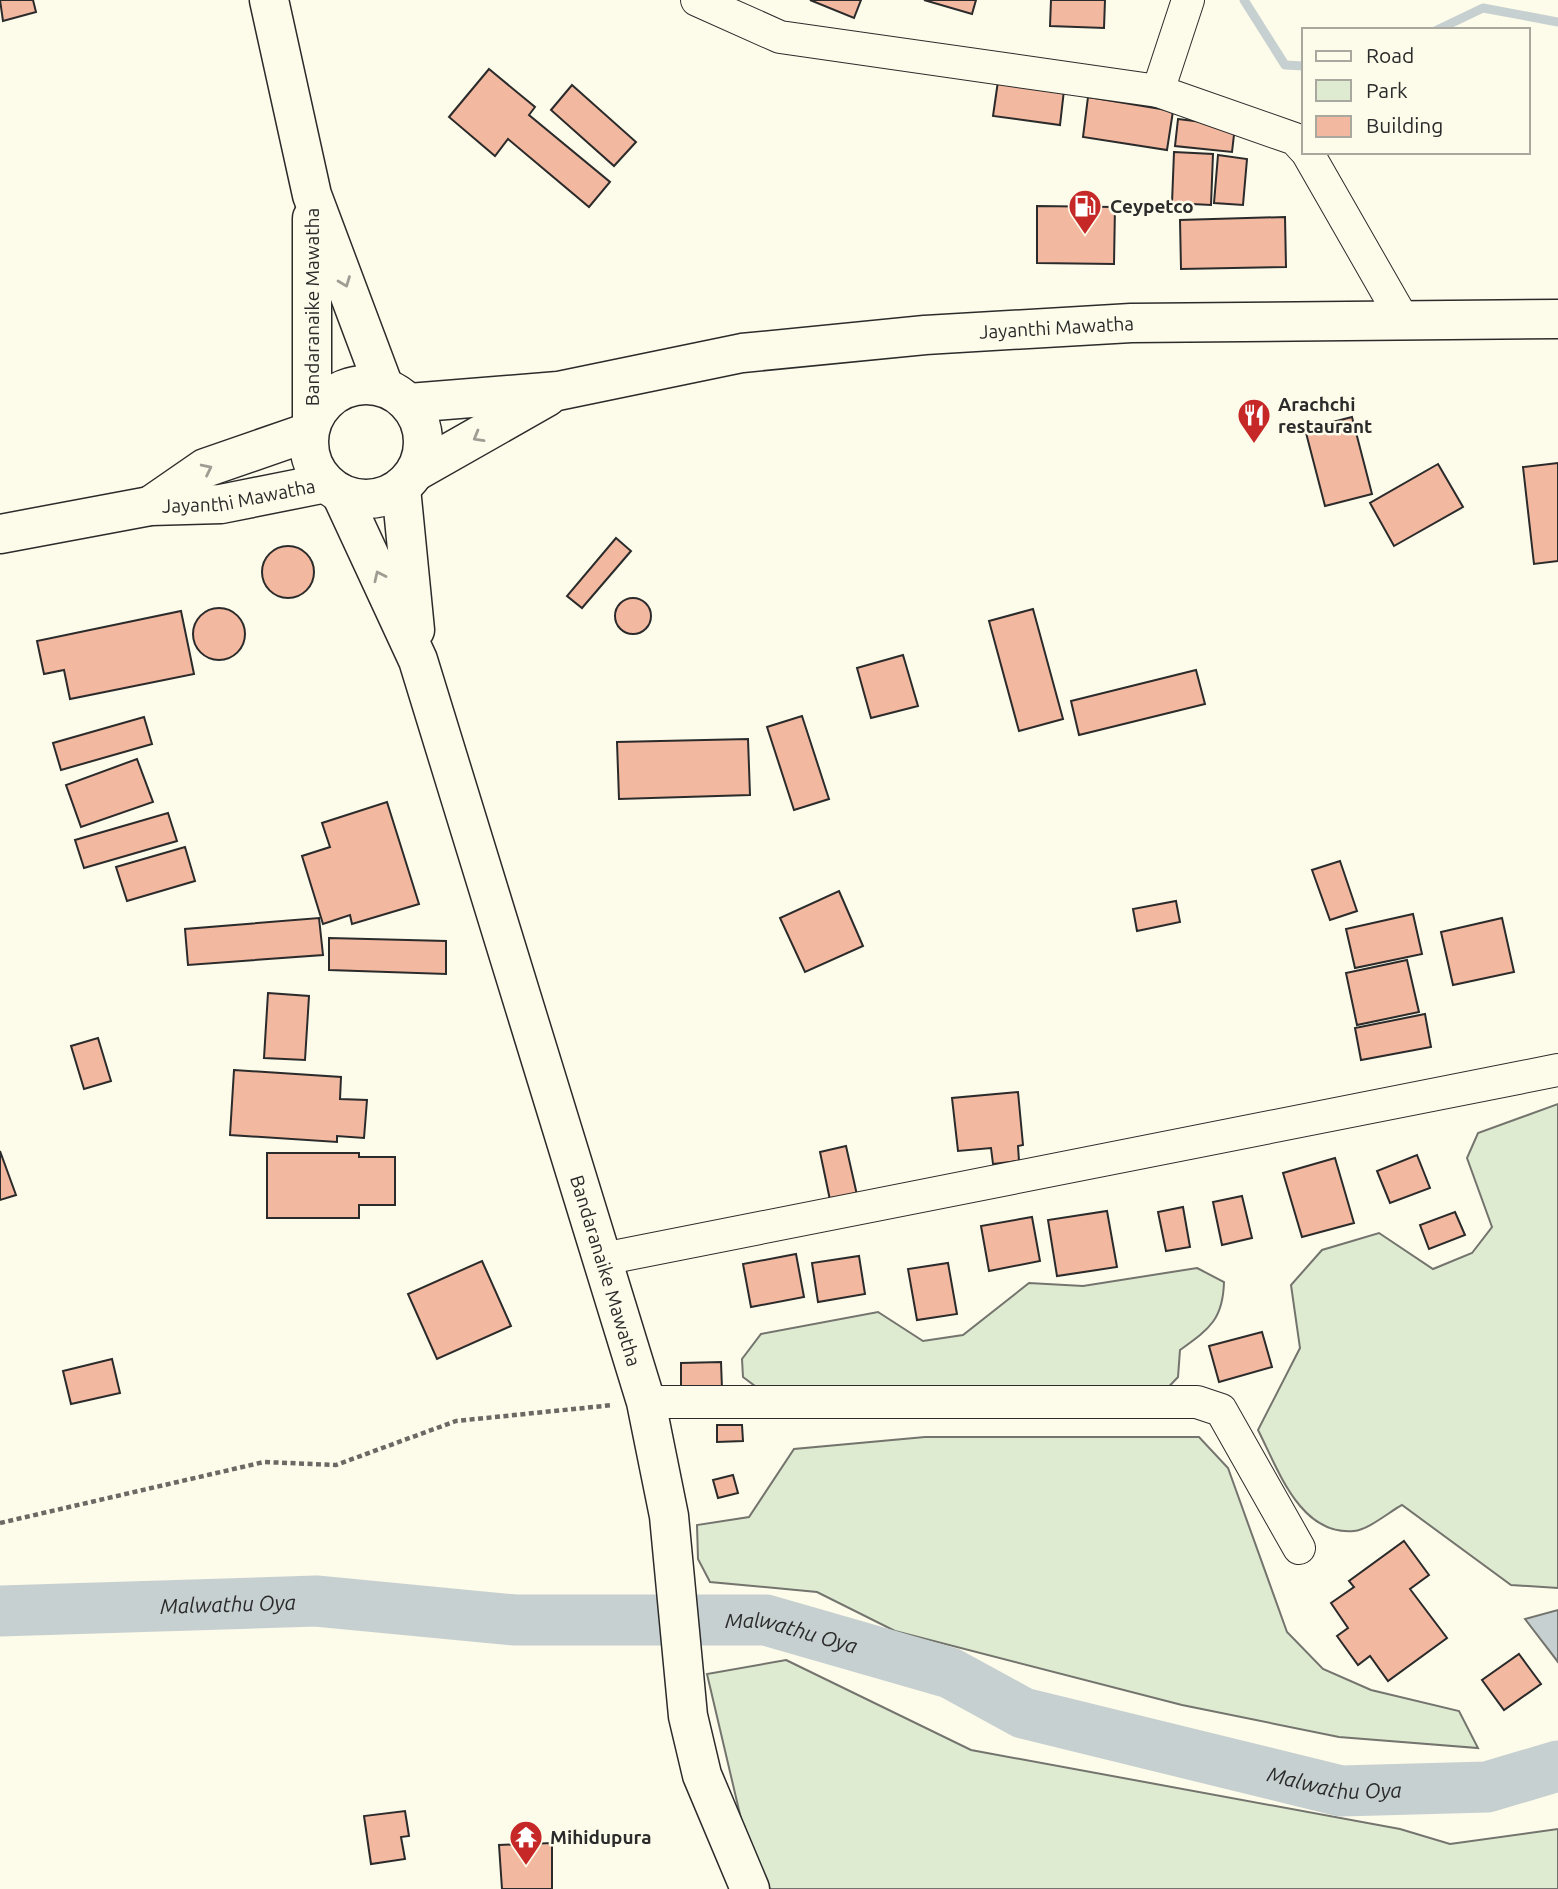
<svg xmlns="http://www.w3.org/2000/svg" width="1558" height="1889" viewBox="0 0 1558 1889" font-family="Ubuntu,sans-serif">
	<rect width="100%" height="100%" fill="#fdfbea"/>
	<g fill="#deebd1" stroke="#74746e" stroke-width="2">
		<path d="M1558 1104V1588L1511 1585 1402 1505C1389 1512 1368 1530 1354 1531 1300 1536 1278 1469 1258 1430L1300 1348 1291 1285 1322 1250 1379 1233 1433 1269 1472 1253 1492 1227 1467 1158 1478 1133Z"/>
		<path d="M1197 1268 1224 1282C1223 1320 1209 1329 1180 1350L1178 1377 1161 1395 759 1389 743 1377 742 1359 761 1334 878 1312 923 1341 963 1335 1029 1283 1083 1286Z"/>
		<path d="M925 1437H1199L1228 1468 1287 1632 1323 1669 1371 1690 1459 1711 1478 1748 1339 1737 1182 1705 895 1631 817 1592 710 1582 698 1559 697 1525 749 1517 794 1449Z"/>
		<path d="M786 1660 971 1750 1400 1829 1450 1844 1558 1829V1889H770L746 1840 707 1674Z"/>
	</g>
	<path fill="#c7d0d0" stroke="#74746e" stroke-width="2" d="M1558 1610V1662L1525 1619Z"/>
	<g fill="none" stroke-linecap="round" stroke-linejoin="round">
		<g stroke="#c7d0d0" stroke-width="9">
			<path d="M1244 0 1285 65 1304 66"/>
			<path d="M1437 30 1483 8 1558 22"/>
		</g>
		<path stroke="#c7d0d0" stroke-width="51" id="s1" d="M0 1611 316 1601 515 1620H766L950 1673 1023 1713 1341 1791 1487 1787 1558 1766"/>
	</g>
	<g fill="#f2b8a0" stroke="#2b2b2b" stroke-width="2">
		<path d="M0 0H33L36 12 3 21Z"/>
		<path d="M810 0H861L854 18Z"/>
		<path d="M924 0H976L972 14Z"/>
		<path d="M1051 0H1105L1104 28 1050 26Z"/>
		<path d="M489 69 535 107 529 115 610 182 589 207 508 139 495 156 449 117Z"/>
		<path d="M998 81 1064 90 1060 125 993 116Z"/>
		<path d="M572 85 636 142 614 166 551 110Z"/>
		<path d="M1088 97 1173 111 1167 150 1083 137Z"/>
		<path d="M1178 119 1235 126 1232 152 1175 146Z"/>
		<path d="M1174 152 1213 154 1211 205 1172 203Z"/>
		<path d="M1218 155 1247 159 1243 205 1214 203Z"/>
		<path d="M1037 206 1115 207 1114 264 1037 263Z"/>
		<path d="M1285 217 1286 267 1181 269 1180 220Z"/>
		<path d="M1352 417 1372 494 1325 506 1305 429Z"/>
		<path d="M1558 463V561L1534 564 1523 467Z"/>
		<path d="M1438 464 1463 507 1394 546 1370 503Z"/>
		<path d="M616 538 631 551 582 608 567 596Z"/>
		<circle cx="288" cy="572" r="26"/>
		<circle cx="633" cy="616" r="18"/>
		<circle cx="219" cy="634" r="26"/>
		<path d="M1033 609 1063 719 1019 731 989 621Z"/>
		<path d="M181 611 194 674 70 699 64 670 44 674 37 641Z"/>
		<path d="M903 655 918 706 871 718 857 668Z"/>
		<path d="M1196 670 1205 704 1079 735 1071 701Z"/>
		<path d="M802 716 829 799 794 810 767 727Z"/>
		<path d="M144 717 152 744 61 770 53 743Z"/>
		<path d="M748 739 750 795 619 799 617 742Z"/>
		<path d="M137 759 153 802 81 827 66 785Z"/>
		<path d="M387 802 419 904 352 924 350 915 323 924 302 856 330 847 322 823Z"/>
		<path d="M168 813 177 841 84 868 75 840Z"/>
		<path d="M185 847 195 881 127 901 116 867Z"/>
		<path d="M1340 861 1357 911 1330 920 1312 870Z"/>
		<path d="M839 891 863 946 805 972 780 918Z"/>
		<path d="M1176 901 1180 922 1137 931 1133 909Z"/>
		<path d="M1413 914 1422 954 1355 968 1346 929Z"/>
		<path d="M319 918 323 955 188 965 185 929Z"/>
		<path d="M1502 918 1514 972 1453 985 1441 932Z"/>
		<path d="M329 938 446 941V974L329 970Z"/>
		<path d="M1407 960 1419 1012 1357 1025 1346 973Z"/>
		<path d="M268 993 309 996 305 1060 264 1058Z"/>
		<path d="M1425 1014 1431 1047 1361 1060 1355 1028Z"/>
		<path d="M98 1038 111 1081 84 1089 71 1046Z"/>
		<path d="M234 1070 341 1077 340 1099 367 1100 364 1138 337 1136V1142L230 1135Z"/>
		<path d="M1018 1092 1023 1145 1018 1146 1019 1161 993 1164 991 1148 958 1151 952 1098Z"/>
		<path d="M846 1146 857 1195 830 1200 820 1152Z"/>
		<path d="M0 1151 16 1195 0 1200Z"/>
		<path d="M267 1153H359V1157H395V1205H359V1218H267Z"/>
		<path d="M1417 1155 1430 1188 1390 1203 1377 1171Z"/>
		<path d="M1335 1158 1354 1223 1302 1237 1283 1173Z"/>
		<path d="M1242 1196 1252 1238 1222 1245 1213 1202Z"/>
		<path d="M1183 1207 1190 1247 1166 1251 1158 1212Z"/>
		<path d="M1107 1211 1117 1267 1057 1276 1048 1220Z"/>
		<path d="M1455 1212 1465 1235 1429 1249 1420 1225Z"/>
		<path d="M1032 1217 1040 1261 989 1271 981 1226Z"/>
		<path d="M796 1254 804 1297 751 1307 743 1264Z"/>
		<path d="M859 1256 865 1294 818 1302 812 1263Z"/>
		<path d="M482 1261 511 1326 437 1359 408 1294Z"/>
		<path d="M948 1263 957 1314 917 1320 908 1269Z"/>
		<path d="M1262 1332 1272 1367 1219 1382 1209 1346Z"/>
		<path d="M112 1359 120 1393 71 1404 63 1371Z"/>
		<path d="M721 1362 722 1389 681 1390V1363Z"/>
		<path d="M717 1425H742L743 1441 717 1442Z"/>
		<path d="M733 1475 738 1493 718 1498 713 1480Z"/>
		<path d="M1404 1541 1429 1575 1410 1589 1447 1638 1388 1681 1370 1656 1358 1665 1337 1636 1348 1628 1331 1603 1354 1587 1349 1581Z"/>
		<path d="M1519 1654 1541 1684 1504 1710 1482 1680Z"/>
		<path d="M405 1811 409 1836 401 1837 405 1859 371 1864 364 1816Z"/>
		<path d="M552 1843V1889H502L499 1845Z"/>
	</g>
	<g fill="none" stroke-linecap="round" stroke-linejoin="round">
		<defs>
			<g id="minor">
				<path d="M697 0 780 37 1158 91 1295 139 1304 149"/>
				<path d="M1158 91 1188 0"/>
				<path d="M1307 152 1402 318"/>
				<path d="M603 1259 1558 1070"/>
				<path d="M646 1402H1197L1221 1410 1299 1548"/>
			</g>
			<g id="major">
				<path d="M401 488 415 630"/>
				<path id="s2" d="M341 494 418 660 646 1402 669 1516 688 1716 702 1775 750 1889"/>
			</g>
			<g id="highway">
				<path d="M269 0 312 195 384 387"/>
				<path d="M312 218V418"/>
				<circle cx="366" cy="442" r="57"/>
				<path id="s3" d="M409 403 558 391 742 353 925 335 1131 323 1558 319"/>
				<path d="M415 472 547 397"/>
				<path d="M150 506 205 468 309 432"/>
				<path id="s4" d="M0 534 150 506 221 504 326 483"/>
			</g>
		</defs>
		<use href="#minor" stroke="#2b2b2b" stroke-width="34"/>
		<use href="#major" stroke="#2b2b2b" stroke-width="41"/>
		<use href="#highway" stroke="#2b2b2b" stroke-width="41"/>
		<path stroke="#6a6964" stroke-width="4.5" stroke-dasharray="5 3.5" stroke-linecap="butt" d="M0 1523 264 1462 336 1465 456 1421 613 1405"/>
		<use href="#minor" stroke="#fdfbea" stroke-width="32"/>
		<use href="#major" stroke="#fdfbea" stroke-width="38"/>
		<use href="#highway" stroke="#fdfbea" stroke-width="38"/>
	</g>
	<defs><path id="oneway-chevron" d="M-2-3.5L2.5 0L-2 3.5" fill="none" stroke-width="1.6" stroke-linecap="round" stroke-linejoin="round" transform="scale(1.75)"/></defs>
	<g stroke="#9e9d94">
		<use href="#oneway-chevron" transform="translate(345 282) rotate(69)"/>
		<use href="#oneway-chevron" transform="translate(478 437) rotate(150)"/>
		<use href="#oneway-chevron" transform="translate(207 469) rotate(-26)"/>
		<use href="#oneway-chevron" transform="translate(379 576) rotate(-115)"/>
	</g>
	<defs>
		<symbol id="fuel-pin" viewBox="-11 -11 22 30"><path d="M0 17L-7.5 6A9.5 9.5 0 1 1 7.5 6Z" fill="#c62828" stroke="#fdfbea"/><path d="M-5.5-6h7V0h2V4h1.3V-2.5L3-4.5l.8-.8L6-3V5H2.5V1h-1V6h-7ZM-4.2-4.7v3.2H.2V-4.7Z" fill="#fff"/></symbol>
		<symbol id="restaurant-pin" viewBox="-11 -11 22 30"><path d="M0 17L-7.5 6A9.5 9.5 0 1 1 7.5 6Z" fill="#c62828" stroke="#fdfbea"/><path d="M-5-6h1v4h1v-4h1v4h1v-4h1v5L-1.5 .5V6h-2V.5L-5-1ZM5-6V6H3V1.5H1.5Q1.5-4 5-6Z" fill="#fff"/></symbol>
		<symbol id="temple-pin" viewBox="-11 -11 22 30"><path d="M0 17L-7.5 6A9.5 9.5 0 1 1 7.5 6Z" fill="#c62828" stroke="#fdfbea"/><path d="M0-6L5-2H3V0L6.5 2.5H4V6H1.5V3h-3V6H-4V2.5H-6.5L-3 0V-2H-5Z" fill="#fff"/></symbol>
	</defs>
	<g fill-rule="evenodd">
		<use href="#fuel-pin" x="1066" y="187" width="38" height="52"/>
		<use href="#restaurant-pin" x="1235" y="396" width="38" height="52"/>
		<use href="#temple-pin" x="507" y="1818" width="38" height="52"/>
	</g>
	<g text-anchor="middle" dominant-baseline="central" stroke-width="5" stroke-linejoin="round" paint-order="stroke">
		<g font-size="19" font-weight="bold" fill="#2b2b2b" stroke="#fdfbea" text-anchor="start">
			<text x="1110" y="206">Ceypetco</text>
			<text x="1278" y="404">Arachchi<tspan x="1278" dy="22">restaurant</tspan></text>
			<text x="550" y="1837">Mihidupura</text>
		</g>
		<g font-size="19" fill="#2b2b2b" stroke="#fdfbea">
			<text transform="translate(312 307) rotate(-90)">Bandaranaike Mawatha</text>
			<text stroke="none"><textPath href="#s3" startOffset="653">Jayanthi Mawatha</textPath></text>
			<text stroke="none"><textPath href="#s4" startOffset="242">Jayanthi Mawatha</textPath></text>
			<text stroke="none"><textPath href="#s2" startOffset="822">Bandaranaike Mawatha</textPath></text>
		</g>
		<g font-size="21" font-style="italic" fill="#2b2b2b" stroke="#fdfbea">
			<text stroke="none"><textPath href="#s1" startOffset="228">Malwathu Oya</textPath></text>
			<text stroke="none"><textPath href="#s1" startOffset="794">Malwathu Oya</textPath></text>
			<text stroke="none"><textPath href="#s1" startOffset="1362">Malwathu Oya</textPath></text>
		</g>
	</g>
	<rect x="1302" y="28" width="228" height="126" fill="#fdfbea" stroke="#a9a89e" stroke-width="2"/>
	<rect x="1316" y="51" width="35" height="10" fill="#fdfbea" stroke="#a9a89e" stroke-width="2"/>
	<text x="1366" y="63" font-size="21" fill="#2b2b2b">Road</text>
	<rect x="1316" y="80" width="35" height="21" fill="#deebd1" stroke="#a9a89e" stroke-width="2"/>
	<text x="1366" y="98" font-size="21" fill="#2b2b2b">Park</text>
	<rect x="1316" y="116" width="35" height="21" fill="#f2b8a0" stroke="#a9a89e" stroke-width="2"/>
	<text x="1366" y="133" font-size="21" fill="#2b2b2b">Building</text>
</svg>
